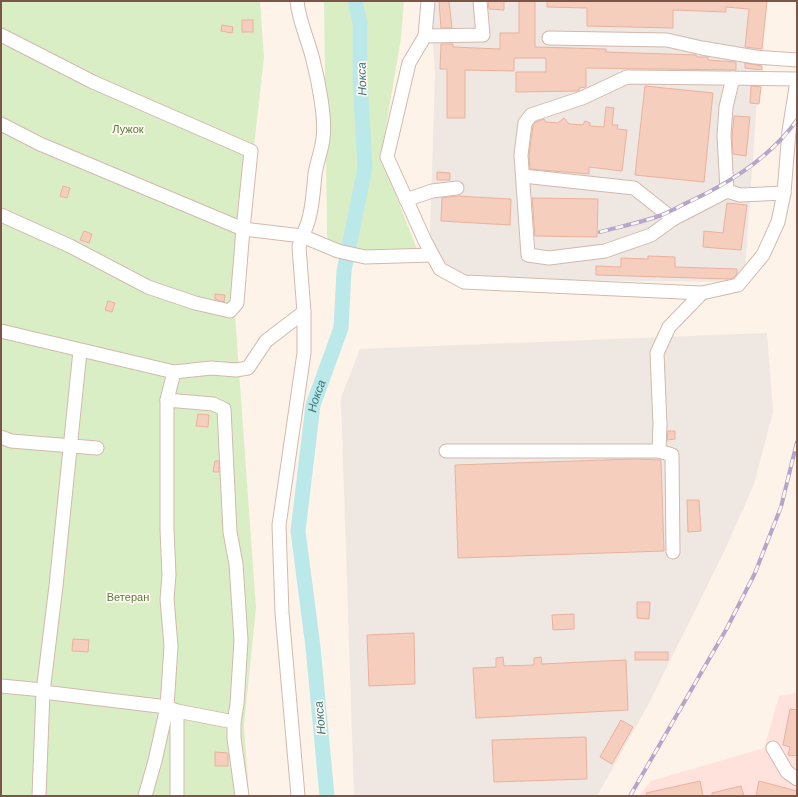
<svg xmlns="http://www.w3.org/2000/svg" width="798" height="797" viewBox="0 0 798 797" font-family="'Work Sans',sans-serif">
	<rect width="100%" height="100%" fill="#fef3e9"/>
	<path fill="#ffe2dc" d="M797 693V796H639L651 781 764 748 779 696Z"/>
	<g fill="#efe7e2">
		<path d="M430 1H764L745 270 735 282 466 279 443 266 430 234 435 74Z"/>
		<path d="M767 333 773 412 754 484 723 554 647 707 597 796H354L341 398 360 349Z"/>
	</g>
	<g fill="#daeec5">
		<path d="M1 1H260L264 57 235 315 256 608 244 726 249 796H1Z"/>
		<path d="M324 1H404L401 38 381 157 422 262 333 258 327 235Z"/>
	</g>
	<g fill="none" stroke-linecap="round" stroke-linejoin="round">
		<path stroke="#bbe9ea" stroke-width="15" id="s1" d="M327 796 313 647 298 531 313 405 341 328 344 271 365 168 360 79V23L355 1"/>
	</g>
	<g fill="#f6cebe" stroke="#eab19d">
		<path d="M439 1H449L452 28H441Z"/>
		<path d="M488 1H504V10L489 9Z"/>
		<path d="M519 1H535V47L606 49V52L696 55 697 57H708V60L736 62V70L586 68V87L579 88V91L516 92V72H546V58H514V71L465 70V118H447V69H440L441 44H453V47L500 49V33H519Z"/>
		<path d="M547 1H767L762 49 745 47 749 9 726 7V12L673 10V28L587 26V8L547 7Z"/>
		<rect x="242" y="20" width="11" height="12"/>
		<path d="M222 25 233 27 232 33 221 31Z"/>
		<path d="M745 63 762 66V70L745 68Z"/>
		<path d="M645 86 713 93 704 182 635 175Z"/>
		<path d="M751 86 761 87 759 104 750 103Z"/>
		<path d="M606 107 614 108 612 125H618L617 129 627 130 622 171 589 167V174L530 169 529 155 533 126 536 122 544 119 546 122 558 123 564 118 569 124 583 125 585 121 590 123V126L604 127Z"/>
		<path d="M734 116 750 117 746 156 733 154 732 137Z"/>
		<path d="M437 172 450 173V180H437Z"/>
		<path d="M63 186 70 188 67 198 60 196Z"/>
		<path d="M456 196 511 199 510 225 441 221 442 198Z"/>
		<path d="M532 198 598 199 597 237 535 236Z"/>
		<path d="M727 203 747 205 741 250 703 247 704 231 723 233Z"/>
		<path d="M84 231 92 234 89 243 80 240Z"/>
		<path d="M648 256 675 257V267L737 269V273L734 278 729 279 596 275V266L621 267V258L648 259Z"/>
		<path d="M215 294 225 295 224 302 215 299Z"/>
		<path d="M108 301 115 303 112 312 105 310Z"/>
		<path d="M198 414 209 415 208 427 196 426Z"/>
		<path d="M668 431H675V439L667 440Z"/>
		<path d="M634 459 661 460 664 551 458 558 455 465Z"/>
		<path d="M215 461H219V472H213Z"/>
		<path d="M687 500H699L701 531 688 532Z"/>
		<path d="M637 602H650L649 619 637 618Z"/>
		<path d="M574 614V629L553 630 552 615Z"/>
		<path d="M414 633 415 684 369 686 367 635Z"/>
		<path d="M73 639 89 640 88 652 72 651Z"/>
		<rect x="635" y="652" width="33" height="8"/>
		<path d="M503 657 504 666 534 665V658L541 657 542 664 626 660 628 710 476 718 473 668 496 667V658Z"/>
		<path d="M790 709 797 710V756L788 755 790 747 783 745Z"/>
		<path d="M621 720 633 727 612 764 600 757Z"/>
		<path d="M586 737 587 779 494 782 492 740Z"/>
		<path d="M215 752 228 753V766H215Z"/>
		<path d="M700 781 703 796H647L646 793Z"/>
		<path d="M759 781 797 791V796H756Z"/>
		<path d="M741 786 744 796H712V793Z"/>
	</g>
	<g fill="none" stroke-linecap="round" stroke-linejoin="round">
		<defs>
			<g id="minor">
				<path d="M297 1C299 22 308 39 313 60 318 79 326 119 323 138 322 150 317 161 315 174 313 194 312 219 302 236L338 251 365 257 432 255"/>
				<path d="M428 1 425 36 409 63 387 157 425 241 440 269 464 282 702 293"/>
				<path d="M1 35 93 82 251 151 243 229 237 303 230 311 195 303 148 287 70 246 1 215"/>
				<path d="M425 36 483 35 480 1"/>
				<path d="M549 38 667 40 702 48 755 57 797 60"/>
				<path d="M1 124 40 144 243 229 302 236 299 247 304 312 266 341 248 368 236 370 211 368 174 372 1 331"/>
				<path d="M523 176 634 188 673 219"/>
				<path d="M727 191 724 135 726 107 733 78"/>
				<path d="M784 193 740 195 727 191 673 219 651 235 605 251 549 258 528 255 521 155 525 123 531 115 582 98 627 77 797 79"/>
				<path d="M406 200 432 191 457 188"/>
				<path d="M167 400 213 404 224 409 230 532 236 564 241 640 237 704 234 722"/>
				<path d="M1 437 11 441 97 448"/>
				<path d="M446 451H659L660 425 657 353 669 327 702 293 738 285 763 255 778 222 784 193 789 131 797 81"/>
				<path d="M659 451 672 455 673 552"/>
				<path d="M1 686 43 690"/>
				<path d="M43 692 167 707 177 711 234 722V738L242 796"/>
				<path d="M773 748 787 772 797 779"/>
				<path d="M39 796 43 692 56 586 80 351"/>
				<path d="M145 796 155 761 167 707 171 646 167 599 169 575 167 530V400L174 372"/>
				<path d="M177 796V711"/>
				<path d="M298 796 282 613 279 525 304 353V312"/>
			</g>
		</defs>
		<use href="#minor" stroke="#d2b9ad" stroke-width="15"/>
		<use href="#minor" stroke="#fff" stroke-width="13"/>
		<defs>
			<g id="rail">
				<path d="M600 232C619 227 638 223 656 217 666 214 675 209 684 204 727 185 769 159 797 120"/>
				<path d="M630 796 727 628 755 573 781 507 797 442"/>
			</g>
		</defs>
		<use href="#rail" stroke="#b5a5ca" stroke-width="4"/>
		<use href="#rail" stroke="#fff8f1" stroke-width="2.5" stroke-dasharray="8" stroke-linecap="butt"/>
	</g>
	<g text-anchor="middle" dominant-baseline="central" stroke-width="3.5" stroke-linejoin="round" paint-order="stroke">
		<g font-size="11" fill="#587c3d" stroke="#fff8f1">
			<text x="128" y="129">Лужок</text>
			<text x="128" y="597">Ветеран</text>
		</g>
		<g font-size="12" font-style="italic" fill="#38767a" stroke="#fff8f1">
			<text transform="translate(362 79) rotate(-92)">Нокса</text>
			<text stroke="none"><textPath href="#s1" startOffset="403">Нокса</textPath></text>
			<text transform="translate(320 718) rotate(-95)">Нокса</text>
		</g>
	</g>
	<rect width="798" height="797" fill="none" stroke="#7c5549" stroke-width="4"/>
</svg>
